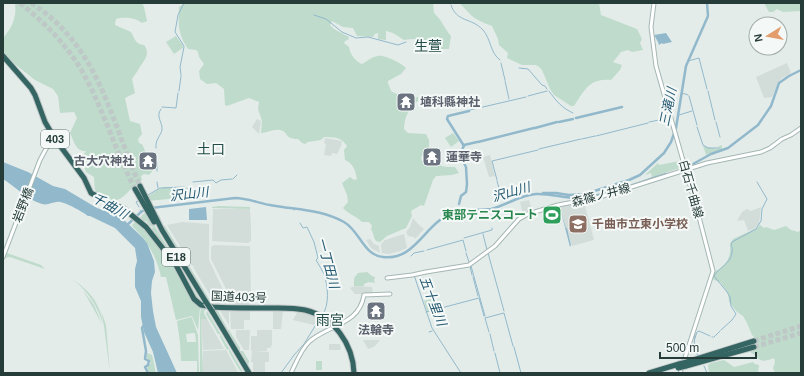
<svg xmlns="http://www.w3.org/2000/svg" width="804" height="376" viewBox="0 0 804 376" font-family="Arial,'Noto Sans JP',sans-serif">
	<rect width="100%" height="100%" fill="#e4ecea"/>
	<g fill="#d2dcd9">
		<path d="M787 63 791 73 782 78 778 82 772 97 764 98 756 77Z"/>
		<path d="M257 119 261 121 259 134 252 127Z"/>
		<path d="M325 138 342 141 341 146 337 154 332 153 331 156 324 155 326 144 324 143Z"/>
		<path d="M490 155 495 176 489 177 483 157Z"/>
		<path d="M529 200 532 211 523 215 520 202Z"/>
		<path d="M584 202 594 240 572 246 567 228H566L560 207 570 204Z"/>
		<path d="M761 207 759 224 754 229 748 231 744 220 737 221 742 212 747 209 751 211Z"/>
		<path d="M213 209H250L251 226V241L248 243 212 241Z"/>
		<path d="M413 218 417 223 424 229 415 239 414 237 408 236 406 232 410 227Z"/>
		<path d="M182 222 209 224V260L225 294 226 303 225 305H216L193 267 195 266H192L167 225Z"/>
		<path d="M404 234 407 248 400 251 389 254 382 253 381 244 385 240Z"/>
		<path d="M370 239 374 244 379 246 380 253 371 248 366 240Z"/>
		<path d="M214 245 250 246 251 295 249 305 229 304 227 291 211 259V247Z"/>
		<path d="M355 286 372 287 373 294H355L350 288Z"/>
		<path d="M219 309H229V325Z"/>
		<path d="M230 309H250V320H244V329H231Z"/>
		<path d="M273 310H283L281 329H273Z"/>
		<path d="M298 311 307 313 319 317 314 325 293 320Z"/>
		<path d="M201 319H207L224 349 203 350Z"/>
		<path d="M236 330H250L249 350H244L236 337Z"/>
		<path d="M257 330H272V345L270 348H267V351H251V336H257Z"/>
		<path d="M363 340H380L374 347 368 349Z"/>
		<path d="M329 344H340L341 350H329Z"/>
		<path d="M226 350 238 372 243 373H203V351Z"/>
		<path d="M252 351 269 352V362H265V372H253V362H251Z"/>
	</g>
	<g fill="#bfdbcb" fill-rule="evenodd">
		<path d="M15 3H142L144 7 147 21 142 23C135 17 123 17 116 19L115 25 131 32C135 39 135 44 144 45 150 52 146 59 141 65 138 70 135 75 132 79L135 93 125 98 130 121 140 124 142 134 138 139 139 143 142 144C145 150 147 158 154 160V169L149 175 144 174 141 176 142 180C139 182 135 185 132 188 124 196 116 206 103 198 93 191 95 189 94 177L86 172 81 159 86 151C76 152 74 141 70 133L77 118 74 112 60 113 58 96 53 89 35 80 11 61 3 51V38C12 28 17 17 15 3Z"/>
		<path d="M185 3H433L434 13C442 20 444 28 451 36L449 49H442V53C429 41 424 37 404 40L393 33 386 31V40L378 39V33L375 34 373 37 357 36 353 28 343 27 332 21 330 25 334 29 349 37 348 40 345 41 344 43 349 47C350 54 355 61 362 64 367 61 372 57 377 56 383 54 402 63 406 68L401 74 388 81V83L391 91C402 96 404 100 418 97L419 100C409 107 404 118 404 129L408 133 426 134 429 140V150L421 157 422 161 425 162 432 160C438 167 447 167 455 167L459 173 452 175 436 176 433 180 424 206 421 205 411 211 412 216 406 228 387 236 380 242 376 241C373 237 374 234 371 229L372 226 369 222H362C356 216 347 213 343 208L348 202 347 195 342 183 350 177 354 180 357 179C355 170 354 164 345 160L344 150 347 146C340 136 335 138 324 137L321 140 308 142 305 144 302 143 298 139C284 139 289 132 280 130 273 129 267 133 261 133L262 121 258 109 259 102 249 98 227 106 225 105 224 89 216 83 207 84 200 79 199 71 204 64 199 57 198 52 196 50 188 49C178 34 178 25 179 7Z"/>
		<path d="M459 3H599L601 15 637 29 642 39 640 43 643 50 632 52 628 50 621 52 613 62 622 65 620 70 611 80C589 78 585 90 574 106H571L554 95 550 89 542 70 538 66 535 65H522L507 58 508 53 499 45 498 39 492 26C484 23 474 19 469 13 465 9 463 6 459 3Z"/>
		<path d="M764 3H801V11L783 12 777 9 773 12H769Z"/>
		<path d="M176 36 184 47 174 54 166 42Z"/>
		<path d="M453 133 459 141 451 147 445 138Z"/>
		<path d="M722 145V149L706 155 703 146 717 149 719 148V146Z"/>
		<path d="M679 161 680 164 682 163 683 167 652 177 651 173 645 175 658 163 659 165Z"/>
		<path d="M165 187 189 188 199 196 148 201 147 197 159 189Z"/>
		<path d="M219 206 250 207V209L212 208V207Z"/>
		<path d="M559 209 561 216 546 221 544 213Z"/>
		<path d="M146 212 202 303 196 299 148 227 151 228 154 227 150 226 146 221H141L139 220 142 215Z"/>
		<path d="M156 212 160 217 163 226H165L211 302 210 304 187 268 155 213Z"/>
		<path d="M136 221 140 226V224L167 255 200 307 198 330 192 316 176 320 166 277H161C157 258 148 241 133 227L132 225Z"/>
		<path d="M760 225 764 228 766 227 774 230 786 226 791 230 798 232 801 230V373H775L773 368 775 362 774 358C758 365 760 357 750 352L738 354 739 353 756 348 754 337 752 335 747 323 743 316 737 312 729 302 728 293 720 282 714 280 712 277 714 272C726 266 732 257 730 244L733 239 757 228Z"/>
		<path d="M7 253 41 265 45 269 10 257 5 258 4 261V269L3 270V260L5 254Z"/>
		<path d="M367 272 372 276 375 277 374 280 375 283 369 282 364 284V286H354V278L358 273Z"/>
		<path d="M72 279C90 291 100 303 103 324 97 305 88 291 72 279Z"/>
		<path d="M83 290 94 305 102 324Z"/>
		<path d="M435 298 437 308 427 311 424 301Z"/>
		<path d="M203 307 205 308 204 313 207 319H201L203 373H200V315L201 308Z"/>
		<path d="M214 310 218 311 228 330H229L240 348V351H243L249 361 248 366Z"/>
		<path d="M101 311 106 325 110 373 104 326Z"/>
		<path d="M207 311 243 372 240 371 229 352V349L227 350 220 337V334H218L206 314Z"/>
		<path d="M191 317 192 318 198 335 199 373H197V361H181L180 343 177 321ZM193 333H195L196 342H187L186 334Z"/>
		<path d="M147 353 152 355 156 373H149L147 367 151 363 147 358Z"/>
		<path d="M724 360 734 367 753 362 755 364 759 365 758 373H709L708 365 711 363Z"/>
		<rect x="316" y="361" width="6" height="9"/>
	</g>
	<g fill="#92b9cb">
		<path d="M666 33 672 42 663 44 662 43 659 45 658 42 654 35Z"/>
		<path d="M3 162 28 172 53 186 65 189 97 208 115 214 124 220 142 237 147 243 154 261 155 272 152 281 151 293 153 311 156 327 177 373H158L153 352 144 332 141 317V301L135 287V269L137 261 135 248 115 228 90 216H88C83 212 67 203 60 202 54 201 48 206 42 204 27 200 16 187 3 179Z"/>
		<path d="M206 207 207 220H189V209Z"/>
		<path d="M557 207 560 208 566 228H567L571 245 570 247 560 208H558L540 213Z"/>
	</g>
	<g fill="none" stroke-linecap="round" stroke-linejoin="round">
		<g stroke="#92b9cb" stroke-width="1">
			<path d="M451 5C457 23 471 17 483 30 491 39 490 53 500 60"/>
			<path d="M314 15 326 19 342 32 356 38 368 37 398 45 406 42"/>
			<path d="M419 40 432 45"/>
			<path d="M654 40 655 46"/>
			<path d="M184 46 175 32 178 15 184 3"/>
			<path d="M688 61 699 58 707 89"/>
			<path d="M501 63 505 80"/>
			<path d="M519 68 528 69 542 85 545 86 547 89"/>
			<path d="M181 75 180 67 184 47"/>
			<path d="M505 81 509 99"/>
			<path d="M179 91 181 76"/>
			<path d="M549 91C556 101 562 108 573 113"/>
			<path d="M708 91 715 120"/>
			<path d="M682 93 688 95"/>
			<path d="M528 96 547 91"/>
			<path d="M689 96 697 125"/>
			<path d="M162 107 176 108 178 93"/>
			<path d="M470 110 526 97"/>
			<path d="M679 115 692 111"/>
			<path d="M649 122 669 118"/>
			<path d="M716 122 720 137"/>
			<path d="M697 127 703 145 708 148H719"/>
			<path d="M596 136 648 123"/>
			<path d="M582 139 595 136"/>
			<path d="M156 148C155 140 160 137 162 130 163 122 155 117 161 109"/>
			<path d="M539 149 581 139"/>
			<path d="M157 171V162"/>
			<path d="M233 179 237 175"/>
			<path d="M497 180 492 161 538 150"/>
			<path d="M497 181 502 199"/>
			<path d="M157 182 158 188"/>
			<path d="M193 182 213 180 216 183 221 180 232 179"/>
			<path d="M148 195 160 188 184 187"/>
			<path d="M139 207 136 202 140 200"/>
			<path d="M294 208V210"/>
			<path d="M140 210 141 212"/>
			<path d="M300 223 303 228 307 227 314 242 318 258 316 260C319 265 322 270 324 274 328 287 330 304 322 316"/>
			<path d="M483 234 487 250"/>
			<path d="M464 238 492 230V228"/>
			<path d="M731 246 732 242 756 229 761 221 762 209 767 199 757 182"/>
			<path d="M427 250 463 240 466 251"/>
			<path d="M466 253 469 262"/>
			<path d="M411 256 414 253 424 251"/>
			<path d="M392 257V258"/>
			<path d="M470 266 472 275"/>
			<path d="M414 275 432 328 461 373"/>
			<path d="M473 277 478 296"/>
			<path d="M426 312 479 298 484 316"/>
			<path d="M485 316 471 266 488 253 504 311"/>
			<path d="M721 330 732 320 736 314 731 306 730 297 727 292 714 276C720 266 734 263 732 247"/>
			<path d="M429 332 432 331"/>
			<path d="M489 332 485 318 504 313 513 346"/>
			<path d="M490 334 494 351"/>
			<path d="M695 334 694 347 698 356"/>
			<path d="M712 337H713"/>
			<path d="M714 337 720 331"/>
			<path d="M695 338 697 332 699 331 710 336"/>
			<path d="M514 347 521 373"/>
			<path d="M495 353 500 373"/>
			<path d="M704 366 707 373"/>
			<path d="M281 373 294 355 304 344 320 318"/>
		</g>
		<g stroke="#92b9cb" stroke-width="2.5">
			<path d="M576 118 622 107"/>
			<path d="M559 122 573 119"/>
			<path d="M535 128 557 122"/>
			<path d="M478 142 534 128"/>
			<path d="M464 146 447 119 448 116 469 111"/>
			<path d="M684 169 711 154 728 148 758 125 771 106 779 83 789 76 801 70"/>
			<path d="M543 193H556L569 195 585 194 629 180 640 175 664 153 671 142 676 128 686 66 708 16 707 3"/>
			<path d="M459 204 461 196 466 192 467 184 466 167 460 156 464 145 477 142"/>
			<path d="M151 208 235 198C247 198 258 203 270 205 296 210 320 209 344 222 360 231 363 255 383 257 417 261 424 222 455 212 466 208 479 211 491 209 507 205 520 195 536 194 551 193 566 199 581 198 608 195 640 182 666 174"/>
			<path d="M126 226 141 212 146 209"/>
			<path d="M144 325 142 328 146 351 145 359 149 361 148 365 145 367 148 373"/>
		</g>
		<g stroke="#bec9c7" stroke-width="5" stroke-dasharray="5 2.5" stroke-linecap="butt">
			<path d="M20 3C44 22 66 44 82 71 103 108 115 150 135 189"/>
			<path d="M31 3C99 46 110 118 140 186"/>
			<path d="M754 341 801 326"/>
			<path d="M754 347 801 333"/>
		</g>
		<defs>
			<g id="secondary">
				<path d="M654 3 651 27 656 66 698 213 713 271 680 373"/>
				<path d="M3 257 40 160 47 147 55 139"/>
				<path d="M387 278 412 275 426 272 469 265 495 246 519 219 528 214 558 205 600 197 707 163 761 152 770 148 782 139 791 135 801 128"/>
				<path d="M291 373C296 363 301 349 310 341 330 324 359 325 364 295L390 294"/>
			</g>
			<g id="highway">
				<path d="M3 56 31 88 35 95 45 122 55 139 84 178 91 193 113 205 123 208 146 227 176 265 194 299 201 305 213 307C230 308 248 308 265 308 278 308 292 307 305 310 334 317 353 344 354 373"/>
				<path d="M140 186 162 230 206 302"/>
				<path d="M135 189 154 222"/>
				<path d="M212 311 249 373"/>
				<path d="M687 362 754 341"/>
				<path d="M686 366 754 347"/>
				<path d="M649 373 679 364"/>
			</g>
		</defs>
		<use href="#secondary" stroke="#a4b7b3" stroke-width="5"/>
		<use href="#highway" stroke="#c2c8c8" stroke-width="7"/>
		<use href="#secondary" stroke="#fff" stroke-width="3"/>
		<use href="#highway" stroke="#346563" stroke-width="5"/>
		<defs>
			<g id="highway-bridge">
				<path d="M206 302 212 311"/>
				<path d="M679 364 687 362"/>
				<path d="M678 368 686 366"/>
			</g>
		</defs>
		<use href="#highway-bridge" stroke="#c2c8c8" stroke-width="7" stroke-linecap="butt"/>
		<use href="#highway-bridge" stroke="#346563" stroke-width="5"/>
	</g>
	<defs>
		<symbol id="temple-square" viewBox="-11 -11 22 22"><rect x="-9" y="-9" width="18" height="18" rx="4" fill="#6b7280" stroke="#f4f9f7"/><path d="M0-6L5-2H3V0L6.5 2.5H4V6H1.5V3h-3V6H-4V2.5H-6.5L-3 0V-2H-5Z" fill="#fff"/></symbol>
		<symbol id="stadium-square" viewBox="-11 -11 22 22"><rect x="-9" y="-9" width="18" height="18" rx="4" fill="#2e9e5b" stroke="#f4f9f7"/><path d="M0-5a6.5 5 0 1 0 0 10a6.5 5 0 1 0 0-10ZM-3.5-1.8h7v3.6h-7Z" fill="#fff"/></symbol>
		<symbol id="school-square" viewBox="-11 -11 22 22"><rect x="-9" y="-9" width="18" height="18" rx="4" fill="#8d6e63" stroke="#f4f9f7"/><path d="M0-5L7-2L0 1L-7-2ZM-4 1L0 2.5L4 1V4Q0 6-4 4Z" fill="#fff"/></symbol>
	</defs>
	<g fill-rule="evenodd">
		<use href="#temple-square" x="395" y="91" width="22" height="22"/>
		<use href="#temple-square" x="421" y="146" width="22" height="22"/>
		<use href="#temple-square" x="137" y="150" width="22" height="22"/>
		<use href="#stadium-square" x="541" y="204" width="22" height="22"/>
		<use href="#school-square" x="567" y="213" width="22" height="22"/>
		<use href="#temple-square" x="365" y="300" width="22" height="22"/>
	</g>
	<g text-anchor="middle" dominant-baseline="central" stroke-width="4" stroke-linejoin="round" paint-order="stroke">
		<g fill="#f4f9f7" stroke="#637572" stroke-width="1">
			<rect x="41" y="130" width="28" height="18" rx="3"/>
			<rect x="162" y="248" width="28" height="18" rx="3"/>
		</g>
		<g font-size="11" font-weight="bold" fill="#253c39">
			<text x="55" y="139">403</text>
			<text x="176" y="257">E18</text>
		</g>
		<g font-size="12" font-weight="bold" fill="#5b616d" stroke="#f4f9f7" text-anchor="start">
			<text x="420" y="102">埴科縣神社</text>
			<text x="446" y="157">蓮華寺</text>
			<text x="134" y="161" text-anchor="end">古大穴神社</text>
			<text x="376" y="330" text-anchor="middle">法輪寺</text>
		</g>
		<g font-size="12" fill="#253c39" stroke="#f4f9f7">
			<text transform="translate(691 189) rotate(74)">白石千曲線</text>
			<text transform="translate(601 195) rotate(-15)">森篠ノ井線</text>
			<text transform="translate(23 205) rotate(-69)">岩野橋</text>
			<text transform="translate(239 297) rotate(2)">国道403号</text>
		</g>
		<g font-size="12" font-weight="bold" fill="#27864d" stroke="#f4f9f7" text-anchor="end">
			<text x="538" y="215">東部テニスコート</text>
		</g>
		<g font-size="12" font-weight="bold" fill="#785e54" stroke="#f4f9f7" text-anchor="start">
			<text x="592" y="224">千曲市立東小学校</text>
		</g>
		<g font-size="13" font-style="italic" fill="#255972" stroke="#f4f9f7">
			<text transform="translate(668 107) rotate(-78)">三滝川</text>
			<text transform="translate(511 192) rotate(-16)">沢山川</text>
			<text transform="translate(189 194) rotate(-7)">沢山川</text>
			<text transform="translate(110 206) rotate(29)">千曲川</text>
			<text transform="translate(328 263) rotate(75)">一丁田川</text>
			<text transform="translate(433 301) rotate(69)">五十里川</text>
		</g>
		<g font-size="14" fill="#234c48" stroke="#f4f9f7">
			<text x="428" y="46">生萱</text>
			<text x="211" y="149">土口</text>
			<text x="330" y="320">雨宮</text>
		</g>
	</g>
	<rect width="804" height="376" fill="none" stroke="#253c39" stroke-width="8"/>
	<g transform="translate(768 36) rotate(259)"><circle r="19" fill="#f4f9f7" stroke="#a1adab"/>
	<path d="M0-3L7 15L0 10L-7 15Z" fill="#e39c6b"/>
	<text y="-6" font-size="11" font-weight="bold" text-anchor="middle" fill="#253c39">N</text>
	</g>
	<path d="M660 352v6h96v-6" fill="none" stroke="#253c39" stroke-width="2"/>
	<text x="666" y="352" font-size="12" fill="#253c39" stroke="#f4f9f7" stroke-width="3" paint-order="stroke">500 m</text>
</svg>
